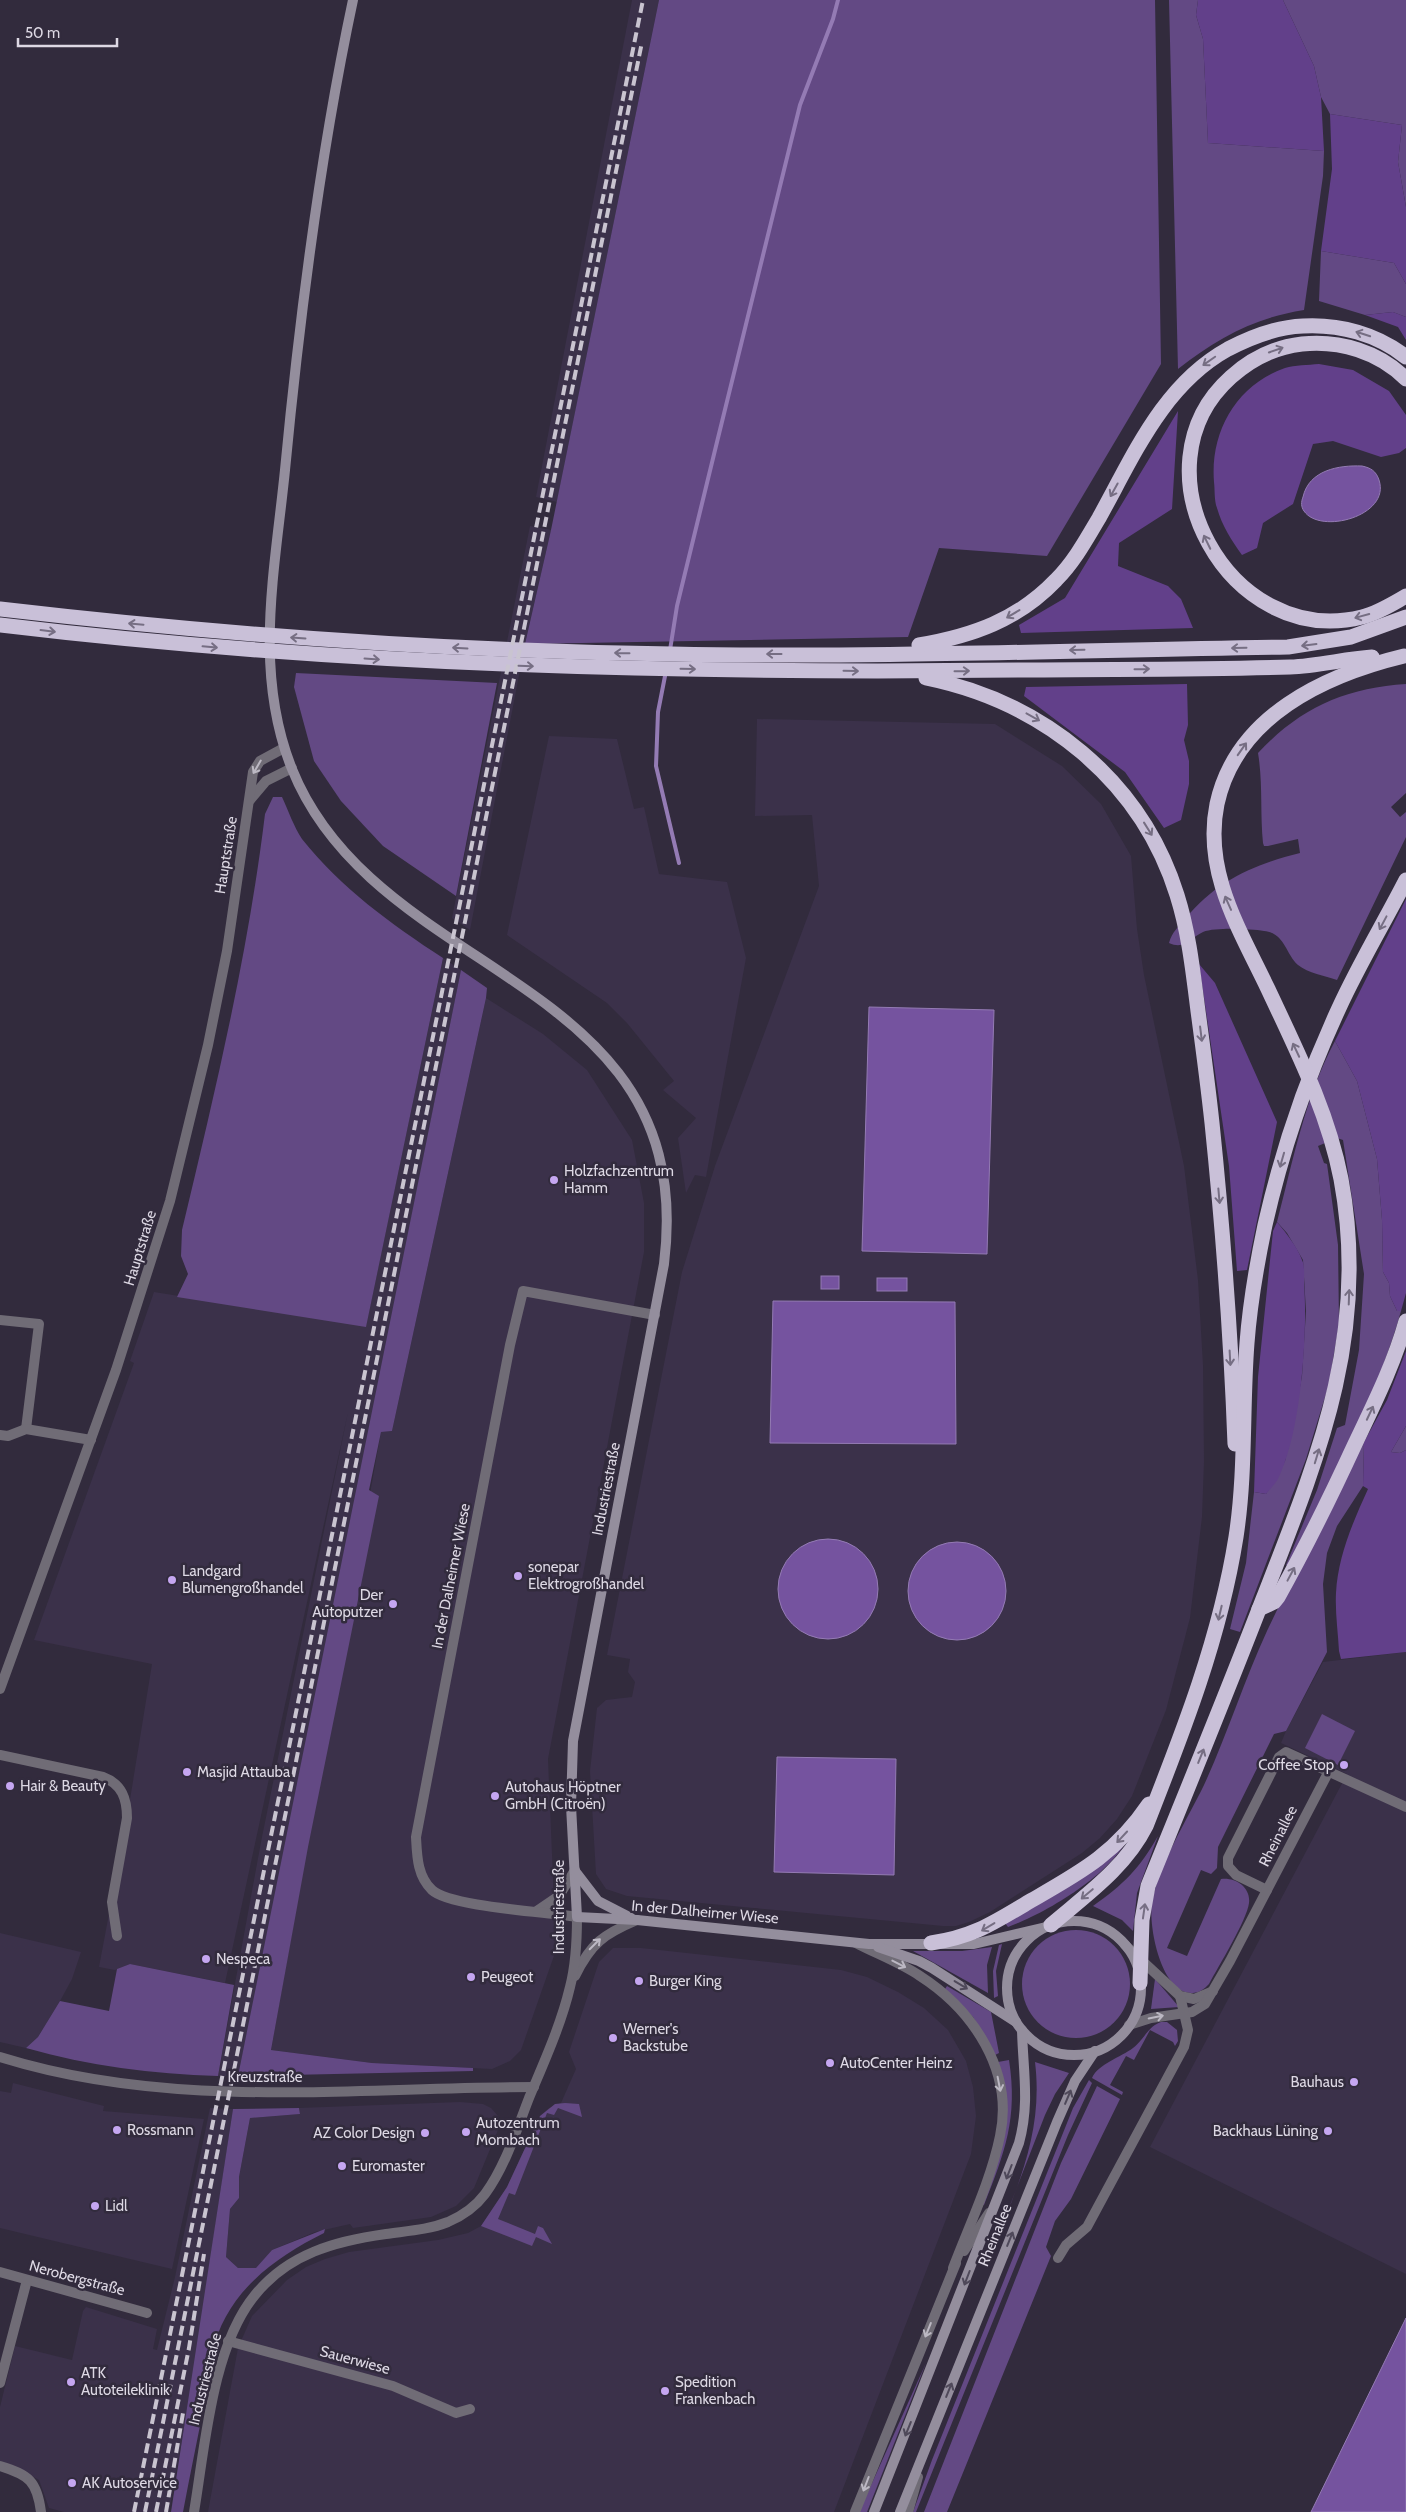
<svg xmlns="http://www.w3.org/2000/svg" width="1406" height="2512" viewBox="0 0 1406 2512" font-family="Cabin,sans-serif">
	<rect width="100%" height="100%" fill="#322b3d"/>
	<g fill="#3b314a">
		<path d="M632 0H659L557 502 536 497Z"/>
		<path d="M530 526 551 530 525 644 470 930 452 918Z"/>
		<path d="M757 719 995 724 1062 766 1101 804 1131 856 1137 929 1144 975 1184 1166 1198 1280 1203 1365 1204 1461 1202 1517 1190 1618 1166 1710 1132 1796 1117 1819 1100 1838 1082 1853 990 1912 969 1922 956 1926H943L627 1896 606 1889 596 1874 590 1771 597 1708 606 1700 632 1697 635 1682 628 1672 630 1659 607 1655 682 1272 715 1166 819 886 812 815 755 816Z"/>
		<path d="M549 736 617 739 634 809 644 807 659 874 727 882 746 958 706 1177 695 1175 686 1193 678 1138 696 1118 663 1090 674 1081 627 1023 607 1003 507 935Z"/>
		<path d="M443 958 461 970 290 1828 238 2076H218L261 1842 348 1412 225 1983 130 1964 115 1970 99 1967 127 1818 152 1664 34 1640 134 1363 130 1361 154 1292 366 1326Z"/>
		<path d="M486 998 543 1034 587 1070 632 1140 644 1203V1252L548 1759 556 1950 521 2050 510 2061 492 2069 372 2063 271 2050 381 1432 392 1431Z"/>
		<path d="M1406 1652V2274L1150 2147 1347 1774 1281 1743 1286 1731 1323 1662Z"/>
		<path d="M0 1933 81 1952 72 1979 60 2001 38 2037 26 2048 0 2042Z"/>
		<path d="M613 1948H641L841 1970 867 1977 898 1992 924 2008 948 2030 966 2061 973 2087 976 2116 971 2154 834 2512H208L238 2348 252 2316 287 2280 306 2267 325 2259 349 2252 438 2240 468 2233 481 2226 507 2187 540 2116 549 2108 561 2103 576 2069 569 2052 599 1962Z"/>
		<path d="M13 2083 104 2106 103 2111 204 2119 172 2269 0 2228V2091L11 2093Z"/>
		<path d="M460 2102 483 2104 491 2108 498 2116 500 2125 474 2188 456 2206 431 2217 353 2228 350 2224 315 2232 272 2250 257 2268H238L226 2257 230 2209 239 2198V2177L250 2118 300 2114 299 2108Z"/>
		<path d="M210 2108 233 2109 190 2395 169 2512H64L49 2508 39 2480 13 2466 0 2461V2407L15 2346 72 2360 83 2311 86 2307 157 2329 153 2349 157 2350 175 2277Z"/>
	</g>
	<g fill="#634984">
		<path d="M659 0H1155L1161 364 1047 556 939 548 908 637 525 644 551 530Z"/>
		<path d="M1169 0H1198L1196 15 1203 39 1208 143 1324 151 1323 176 1304 310C1254 318 1218 338 1178 369Z"/>
		<path d="M1283 0H1406V207L1398 162 1402 125 1330 114 1321 97 1314 66Z"/>
		<path d="M1321 251 1394 263 1406 284V317L1393 312 1365 315 1319 301Z"/>
		<path d="M296 673 497 683 456 896 383 846 341 801 314 761 294 687Z"/>
		<path d="M1406 684V793L1391 807 1400 817 1406 812V837L1337 980C1325 976 1308 973 1298 965 1285 953 1285 933 1264 931 1250 929 1217 927 1203 932 1190 938 1185 950 1169 943 1172 932 1179 926 1186 918 1216 881 1255 864 1300 853L1298 839 1268 846H1264L1263 843C1260 813 1263 783 1258 753 1300 708 1345 688 1406 684Z"/>
		<path d="M273 797H282C288 810 294 827 302 839 341 888 391 924 443 958L366 1327 177 1297 188 1274 181 1256 182 1230C215 1092 248 955 265 814Z"/>
		<path d="M461 970 487 988 486 998 392 1431 381 1432 369 1490 379 1496 308 1847 271 2050 372 2063 473 2068V2071L238 2076Z"/>
		<path d="M1335 1041 1357 1081 1377 1159 1382 1220 1383 1272 1389 1283 1390 1296 1397 1311H1401C1376 1400 1330 1483 1290 1567L1286 1565 1317 1490 1337 1428 1345 1425 1359 1350 1364 1274 1343 1140 1337 1138 1318 1146 1324 1163 1327 1164 1338 1245 1339 1323 1329 1384 1306 1459 1240 1632 1230 1629 1246 1563 1254 1492 1266 1494 1285 1461 1293 1426 1302 1376 1306 1311 1303 1260 1287 1233 1277 1222C1293 1161 1305 1097 1335 1041Z"/>
		<path d="M1406 1426V1450L1400 1453 1391 1452Z"/>
		<path d="M1361 1442H1364L1363 1486 1337 1526 1327 1553 1323 1584 1327 1652 1286 1731 1274 1734 1218 1847 1217 1868 1211 1874 1201 1870 1167 1948 1187 1956 1221 1879C1235 1877 1251 1887 1249 1903 1247 1920 1218 1967 1209 1984 1204 1989 1201 1992 1193 1993 1161 1995 1148 1926 1152 1902 1159 1864 1187 1820 1204 1785 1227 1735 1244 1681 1267 1631 1297 1567 1330 1505 1361 1442Z"/>
		<path d="M1322 1714 1355 1731 1338 1765 1305 1748Z"/>
		<path d="M1130 1833C1115 1873 1046 1913 1008 1927L1005 1923Z"/>
		<path d="M1158 1836 1137 1893 1133 1931 1122 1920 1093 1906C1123 1885 1140 1868 1158 1836Z"/>
		<circle cx="1076" cy="1984" r="54"/>
		<path d="M1002 1944 996 1971 998 1996 994 1998 993 1971 999 1945Z"/>
		<path d="M992 1947 987 1965 988 1993 913 1951H962Z"/>
		<path d="M130 1964 234 1985 218 2076C152 2074 89 2066 26 2048L38 2037 60 2001 109 2011 117 1969Z"/>
		<path d="M1155 1979 1179 2007 1151 2009Z"/>
		<path d="M947 1986 991 2012 999 2053 995 2055 973 2017 945 1989Z"/>
		<path d="M1161 2022H1167L1177 2030 1178 2041 1175 2046 1173 2042 1150 2030 1134 2060 1126 2056 1110 2085 1123 2092 1122 2095 1092 2078C1098 2064 1121 2057 1133 2048 1144 2040 1147 2027 1161 2022Z"/>
		<path d="M1009 2060C1018 2118 1005 2152 984 2205L981 2204 999 2157 998 2062Z"/>
		<path d="M1035 2062 1069 2073 1055 2094 1045 2115 990 2257C1015 2191 1044 2135 1035 2062Z"/>
		<path d="M1089 2080 1092 2083 1068 2135 916 2512H913L932 2460 1057 2148 1073 2108Z"/>
		<path d="M1097 2086 1120 2099 1071 2199 1055 2221 1046 2247 1051 2256 947 2512H924L1061 2163Z"/>
		<path d="M565 2103 579 2104 582 2117 558 2108 554 2115 547 2113 515 2195 509 2193 498 2219 535 2234 538 2226 543 2228 552 2244 536 2237 532 2246 481 2226 507 2187 540 2116 555 2104Z"/>
		<path d="M299 2108 300 2114 250 2118 239 2177V2198L230 2209 226 2257 238 2268H256L272 2250 325 2229 324 2233C272 2259 225 2294 212 2354 209 2369 208 2385 205 2400 198 2437 190 2474 183 2512H171L233 2109Z"/>
		<path d="M926 2363 867 2512H859Z"/>
	</g>
	<g fill="#62408a">
		<path d="M1198 0H1283L1314 66 1321 97 1324 151 1208 143 1203 39 1196 15Z"/>
		<path d="M1330 114 1402 125 1398 162 1406 207V284L1394 263 1321 251 1332 169Z"/>
		<path d="M1393 312 1406 317V340L1398 327 1365 315Z"/>
		<path d="M1319 364 1353 370 1389 391 1406 415V448L1399 453 1381 457 1333 441 1313 444 1293 504 1263 523 1257 548 1242 555C1232 541 1222 526 1217 508 1214 500 1215 490 1214 482 1210 432 1236 385 1285 368 1295 365 1308 365 1319 364Z"/>
		<path d="M1178 411 1172 509 1119 543 1118 566 1168 586 1181 599 1193 628 1021 633 1019 625 1065 598Z"/>
		<path d="M1187 684 1188 725 1184 740 1189 761V784L1181 820 1164 828 1125 772 1024 696 1026 687Z"/>
		<path d="M1406 899V1293L1401 1311H1397L1390 1296 1389 1283 1383 1272 1382 1220 1377 1159 1357 1081 1335 1041Z"/>
		<path d="M1199 964 1215 983 1277 1122 1247 1270 1237 1271 1229 1166Z"/>
		<path d="M1277 1222C1286 1233 1297 1246 1302 1260 1305 1266 1304 1276 1304 1283 1308 1334 1301 1433 1278 1479 1275 1484 1270 1489 1266 1494L1254 1492 1258 1377 1273 1231Z"/>
		<path d="M1406 1351V1426L1391 1452 1400 1453 1406 1450V1652L1341 1659 1339 1651C1338 1632 1335 1612 1336 1593 1338 1556 1353 1522 1368 1489L1363 1486 1364 1442 1387 1400Z"/>
	</g>
	<g fill="#75539f" stroke="#947bb4">
		<path d="M1362 466C1371 468 1376 471 1379 480 1391 516 1320 535 1304 511 1301 507 1301 502 1303 497 1309 470 1339 465 1362 466Z"/>
		<path d="M869 1007 994 1010 987 1254 862 1251Z"/>
		<rect x="821" y="1276" width="18" height="13"/>
		<rect x="877" y="1278" width="30" height="13"/>
		<path d="M773 1301 955 1302 956 1444 770 1443Z"/>
		<circle cx="828" cy="1589" r="50"/>
		<circle cx="957" cy="1591" r="49"/>
		<path d="M777 1757 896 1759 894 1875 774 1872Z"/>
		<path d="M1406 2318V2512H1311Z"/>
	</g>
	<g fill="none" stroke-linecap="round" stroke-linejoin="round">
		<g stroke="#947bb4" stroke-width="4">
			<path d="M670 650 677 606 717 442 800 105 833 19 838 0"/>
			<path d="M666 671 658 712 656 766 679 863"/>
		</g>
		<g stroke="#706c76" stroke-width="10">
			<path d="M250 800 266 781 292 768"/>
			<path d="M0 1320 39 1324 26 1429"/>
			<path d="M0 1435 8 1436 26 1429 91 1440"/>
			<path d="M0 1689 116 1370 170 1201 208 1045 227 951 253 772 260 761 284 748"/>
			<path d="M0 1755 103 1777C122 1784 127 1799 127 1818L112 1902 117 1936"/>
			<path d="M1267 1890 1236 1875 1228 1866V1858L1279 1757 1286 1752 1406 1807"/>
			<path d="M537 1911 559 1896 575 1870"/>
			<path d="M577 1917C548 1912 450 1907 432 1890 417 1876 417 1855 416 1837L510 1345 523 1291 655 1315"/>
			<path d="M1125 1945 1180 1996 1194 1999 1213 1991"/>
			<path d="M1129 2025 1151 2018 1192 2012 1205 2004 1230 1961 1329 1771"/>
			<path d="M1058 2258 1066 2245 1087 2227 1184 2047 1188 2030 1180 1996"/>
			<path d="M0 2272 147 2313"/>
			<path d="M228 2341 393 2386 456 2413 470 2409"/>
			<path d="M0 2383 27 2280"/>
			<path d="M0 2466C29 2475 37 2481 41 2512"/>
			<path d="M908 2512 918 2477"/>
		</g>
		<g stroke="#706c76" stroke-width="10">
			<path d="M856 1943C877 1954 901 1963 920 1976 973 2010 1014 2071 1000 2136 991 2180 969 2226 953 2268"/>
			<path d="M575 1976C591 1943 604 1934 637 1920"/>
			<path d="M0 2057C173 2111 355 2087 534 2087"/>
			<path d="M964 2251 989 2213"/>
			<path d="M194 2512C205 2447 212 2347 255 2295 288 2254 335 2241 386 2234 407 2231 428 2230 448 2222 462 2216 476 2206 485 2194 505 2167 517 2129 529 2098 544 2062 561 2025 570 1987 576 1964 577 1940 577 1917"/>
			<path d="M855 2512 956 2263"/>
		</g>
		<g stroke="#948e9d" stroke-width="10">
			<path d="M353 0C320 155 300 312 285 470 275 570 253 672 292 769 378 983 700 974 664 1264L573 1741 571 1806 577 1917 637 1920 869 1944H974L1046 1927"/>
			<path d="M575 1871 598 1901 631 1918"/>
			<circle cx="1074" cy="1988" r="67"/>
			<path d="M878 1947 919 1961 932 1968 1016 2022"/>
			<path d="M874 2512 1019 2143C1030 2103 1023 2071 1022 2030"/>
			<path d="M900 2512 1057 2122 1075 2081 1095 2051"/>
		</g>
		<g stroke="#c9c0d8" stroke-width="15">
			<path d="M1406 379C1379 352 1340 340 1302 344 1276 347 1251 359 1231 377 1129 468 1230 650 1362 617 1378 613 1392 604 1406 596"/>
			<path d="M0 609C223 635 447 651 672 654 877 658 1083 650 1288 647L1351 637 1406 617"/>
			<path d="M0 625C341 666 684 674 1027 670 1115 669 1202 670 1290 667 1318 666 1344 659 1372 657"/>
			<path d="M919 645C972 636 1018 620 1056 580 1074 562 1086 540 1099 518 1134 455 1163 385 1228 349 1251 337 1276 327 1303 326 1340 324 1377 334 1406 357"/>
			<path d="M926 678C1043 702 1141 780 1177 895 1189 933 1193 972 1198 1011 1203 1048 1208 1086 1212 1123 1223 1230 1231 1337 1235 1444"/>
			<path d="M1259 1609 1274 1602 1278 1597C1306 1547 1331 1496 1355 1444 1374 1404 1394 1364 1406 1321"/>
			<path d="M1051 1925C1086 1895 1125 1868 1146 1826 1183 1732 1220 1638 1236 1537 1246 1472 1242 1407 1247 1343 1250 1303 1257 1263 1265 1225 1282 1150 1307 1077 1339 1008 1359 964 1384 923 1406 880"/>
			<path d="M931 1943C974 1937 995 1922 1032 1900 1081 1872 1116 1853 1149 1804"/>
			<path d="M1140 1983 1142 1920 1148 1886C1187 1790 1226 1695 1263 1599 1318 1458 1370 1334 1341 1179 1328 1112 1297 1051 1268 989 1240 930 1203 872 1217 804 1236 716 1325 675 1404 656"/>
		</g>
		<g stroke="#c9c4d0" stroke-width="4" stroke-dasharray="10 5" stroke-linecap="butt">
			<path d="M134 2512 643 0"/>
			<path d="M145 2512 642 42"/>
			<path d="M156 2512 189 2348 204 2254"/>
			<path d="M166 2512 183 2413"/>
		</g>
	</g>
	<defs><path id="oneway-shaft" d="M-6 0H5M1.5-3L5.5 0L1.5 3" fill="none" stroke-width="1.6" stroke-linecap="round" stroke-linejoin="round" transform="scale(1.25)"/></defs>
	<g stroke="#766e83">
		<use href="#oneway-shaft" transform="translate(1363 334) rotate(-162)"/>
		<use href="#oneway-shaft" transform="translate(1276 350) rotate(-19)"/>
		<use href="#oneway-shaft" transform="translate(1209 361) rotate(145)"/>
		<use href="#oneway-shaft" transform="translate(1114 490) rotate(119)"/>
		<use href="#oneway-shaft" transform="translate(1207 542) rotate(-116)"/>
		<use href="#oneway-shaft" transform="translate(1013 614) rotate(149)"/>
		<use href="#oneway-shaft" transform="translate(1362 616) rotate(165)"/>
		<use href="#oneway-shaft" transform="translate(136 624) rotate(-175)"/>
		<use href="#oneway-shaft" transform="translate(48 631) rotate(7)"/>
		<use href="#oneway-shaft" transform="translate(298 638) rotate(-176)"/>
		<use href="#oneway-shaft" transform="translate(1309 645) rotate(173)"/>
		<use href="#oneway-shaft" transform="translate(210 647) rotate(5)"/>
		<use href="#oneway-shaft" transform="translate(460 648) rotate(-177)"/>
		<use href="#oneway-shaft" transform="translate(1239 648) rotate(179)"/>
		<use href="#oneway-shaft" transform="translate(1077 650) rotate(179)"/>
		<use href="#oneway-shaft" transform="translate(622 653) rotate(-179)"/>
		<use href="#oneway-shaft" transform="translate(774 654) rotate(180)"/>
		<use href="#oneway-shaft" transform="translate(372 659) rotate(4)"/>
		<use href="#oneway-shaft" transform="translate(526 666) rotate(2)"/>
		<use href="#oneway-shaft" transform="translate(688 669) rotate(1)"/>
		<use href="#oneway-shaft" transform="translate(1142 669) rotate(-1)"/>
		<use href="#oneway-shaft" transform="translate(851 671) rotate(1)"/>
		<use href="#oneway-shaft" transform="translate(962 671) rotate(-1)"/>
		<use href="#oneway-shaft" transform="translate(1033 717) rotate(29)"/>
		<use href="#oneway-shaft" transform="translate(1242 749) rotate(-55)"/>
		<use href="#oneway-shaft" transform="translate(1148 829) rotate(58)"/>
		<use href="#oneway-shaft" transform="translate(1228 903) rotate(-114)"/>
		<use href="#oneway-shaft" transform="translate(1383 923) rotate(118)"/>
		<use href="#oneway-shaft" transform="translate(1201 1034) rotate(83)"/>
		<use href="#oneway-shaft" transform="translate(1296 1050) rotate(-115)"/>
		<use href="#oneway-shaft" transform="translate(1282 1160) rotate(106)"/>
		<use href="#oneway-shaft" transform="translate(1219 1196) rotate(85)"/>
		<use href="#oneway-shaft" transform="translate(1349 1297) rotate(-88)"/>
		<use href="#oneway-shaft" transform="translate(1230 1358) rotate(87)"/>
		<use href="#oneway-shaft" transform="translate(1370 1413) rotate(-65)"/>
		<use href="#oneway-shaft" transform="translate(1317 1456) rotate(-73)"/>
		<use href="#oneway-shaft" transform="translate(1291 1574) rotate(-62)"/>
		<use href="#oneway-shaft" transform="translate(1220 1613) rotate(103)"/>
		<use href="#oneway-shaft" transform="translate(1201 1756) rotate(-68)"/>
		<use href="#oneway-shaft" transform="translate(1122 1837) rotate(133)"/>
		<use href="#oneway-shaft" transform="translate(1087 1894) rotate(140)"/>
		<use href="#oneway-shaft" transform="translate(1144 1911) rotate(-82)"/>
		<use href="#oneway-shaft" transform="translate(988 1927) rotate(149)"/>
	</g>
	<g stroke="#bcb8c3">
		<use href="#oneway-shaft" transform="translate(257 767) rotate(120)"/>
		<use href="#oneway-shaft" transform="translate(595 1944) rotate(-45)"/>
		<use href="#oneway-shaft" transform="translate(899 1964) rotate(27)"/>
		<use href="#oneway-shaft" transform="translate(1156 2017) rotate(-11)"/>
		<use href="#oneway-shaft" transform="translate(999 2084) rotate(79)"/>
		<use href="#oneway-shaft" transform="translate(928 2330) rotate(112)"/>
		<use href="#oneway-shaft" transform="translate(866 2484) rotate(111)"/>
	</g>
	<g stroke="#4f495a">
		<use href="#oneway-shaft" transform="translate(961 1985) rotate(31)"/>
		<use href="#oneway-shaft" transform="translate(1068 2097) rotate(-67)"/>
		<use href="#oneway-shaft" transform="translate(1009 2172) rotate(111)"/>
		<use href="#oneway-shaft" transform="translate(1010 2239) rotate(-68)"/>
		<use href="#oneway-shaft" transform="translate(967 2278) rotate(111)"/>
		<use href="#oneway-shaft" transform="translate(949 2390) rotate(-68)"/>
		<use href="#oneway-shaft" transform="translate(908 2429) rotate(112)"/>
	</g>
	<g fill="#c5a6f1" stroke="#322b3d" stroke-width="2">
		<circle cx="554" cy="1180" r="5"/>
		<circle cx="518" cy="1576" r="5"/>
		<circle cx="172" cy="1580" r="5"/>
		<circle cx="393" cy="1604" r="5"/>
		<circle cx="1344" cy="1765" r="5"/>
		<circle cx="187" cy="1772" r="5"/>
		<circle cx="10" cy="1786" r="5"/>
		<circle cx="495" cy="1796" r="5"/>
		<circle cx="206" cy="1959" r="5"/>
		<circle cx="471" cy="1977" r="5"/>
		<circle cx="639" cy="1981" r="5"/>
		<circle cx="613" cy="2038" r="5"/>
		<circle cx="830" cy="2063" r="5"/>
		<circle cx="1354" cy="2082" r="5"/>
		<circle cx="117" cy="2130" r="5"/>
		<circle cx="1328" cy="2131" r="5"/>
		<circle cx="466" cy="2132" r="5"/>
		<circle cx="425" cy="2133" r="5"/>
		<circle cx="342" cy="2166" r="5"/>
		<circle cx="95" cy="2206" r="5"/>
		<circle cx="71" cy="2382" r="5"/>
		<circle cx="665" cy="2391" r="5"/>
		<circle cx="72" cy="2483" r="5"/>
	</g>
	<g text-anchor="middle" dominant-baseline="central" stroke-width="5" stroke-linejoin="round" paint-order="stroke">
		<g font-size="15" fill="#ddd8e4" stroke="#322b3d">
			<text transform="translate(226 855) rotate(-81)">Hauptstraße</text>
			<text transform="translate(140 1248) rotate(-73)">Hauptstraße</text>
			<text transform="translate(606 1489) rotate(-79)">Industriestraße</text>
			<text transform="translate(451 1576) rotate(-79)">In der Dalheimer Wiese</text>
			<text transform="translate(1278 1836) rotate(-63)">Rheinallee</text>
			<text transform="translate(559 1907) rotate(-90)">Industriestraße</text>
			<text transform="translate(705 1912) rotate(5)">In der Dalheimer Wiese</text>
			<text x="265" y="2077">Kreuzstraße</text>
			<text transform="translate(995 2235) rotate(-68)">Rheinallee</text>
			<text transform="translate(77 2278) rotate(15)">Nerobergstraße</text>
			<text transform="translate(355 2360) rotate(15)">Sauerwiese</text>
			<text transform="translate(205 2379) rotate(-76)">Industriestraße</text>
		</g>
		<g font-size="15" fill="#ddd8e4" stroke="#322b3d" text-anchor="start">
			<text x="564" y="1171">Holzfachzentrum<tspan x="564" dy="17">Hamm</tspan></text>
			<text x="528" y="1567">sonepar<tspan x="528" dy="17">Elektrogroßhandel</tspan></text>
			<text x="182" y="1571">Landgard<tspan x="182" dy="17">Blumengroßhandel</tspan></text>
			<text x="383" y="1595" text-anchor="end">Der<tspan x="383" dy="17">Autoputzer</tspan></text>
			<text x="1334" y="1765" text-anchor="end">Coffee Stop</text>
			<text x="197" y="1772">Masjid Attauba</text>
			<text x="20" y="1786">Hair &amp; Beauty</text>
			<text x="505" y="1787">Autohaus Höptner<tspan x="505" dy="17">GmbH (Citroën)</tspan></text>
			<text x="216" y="1959">Nespeca</text>
			<text x="481" y="1977">Peugeot</text>
			<text x="649" y="1981">Burger King</text>
			<text x="623" y="2029">Werner's<tspan x="623" dy="17">Backstube</tspan></text>
			<text x="840" y="2063">AutoCenter Heinz</text>
			<text x="1344" y="2082" text-anchor="end">Bauhaus</text>
			<text x="476" y="2123">Autozentrum<tspan x="476" dy="17">Mombach</tspan></text>
			<text x="127" y="2130">Rossmann</text>
			<text x="1318" y="2131" text-anchor="end">Backhaus Lüning</text>
			<text x="415" y="2133" text-anchor="end">AZ Color Design</text>
			<text x="352" y="2166">Euromaster</text>
			<text x="105" y="2206">Lidl</text>
			<text x="81" y="2373">ATK<tspan x="81" dy="17">Autoteileklinik</tspan></text>
			<text x="675" y="2382">Spedition<tspan x="675" dy="17">Frankenbach</tspan></text>
			<text x="82" y="2483">AK Autoservice</text>
		</g>
	</g>
	<path d="M18 38v8h99v-8" fill="none" stroke="#ddd8e4" stroke-width="2.5"/>
	<text x="25" y="38" font-size="15" fill="#ddd8e4" stroke="#322b3d" stroke-width="4" paint-order="stroke">50 m</text>
</svg>
